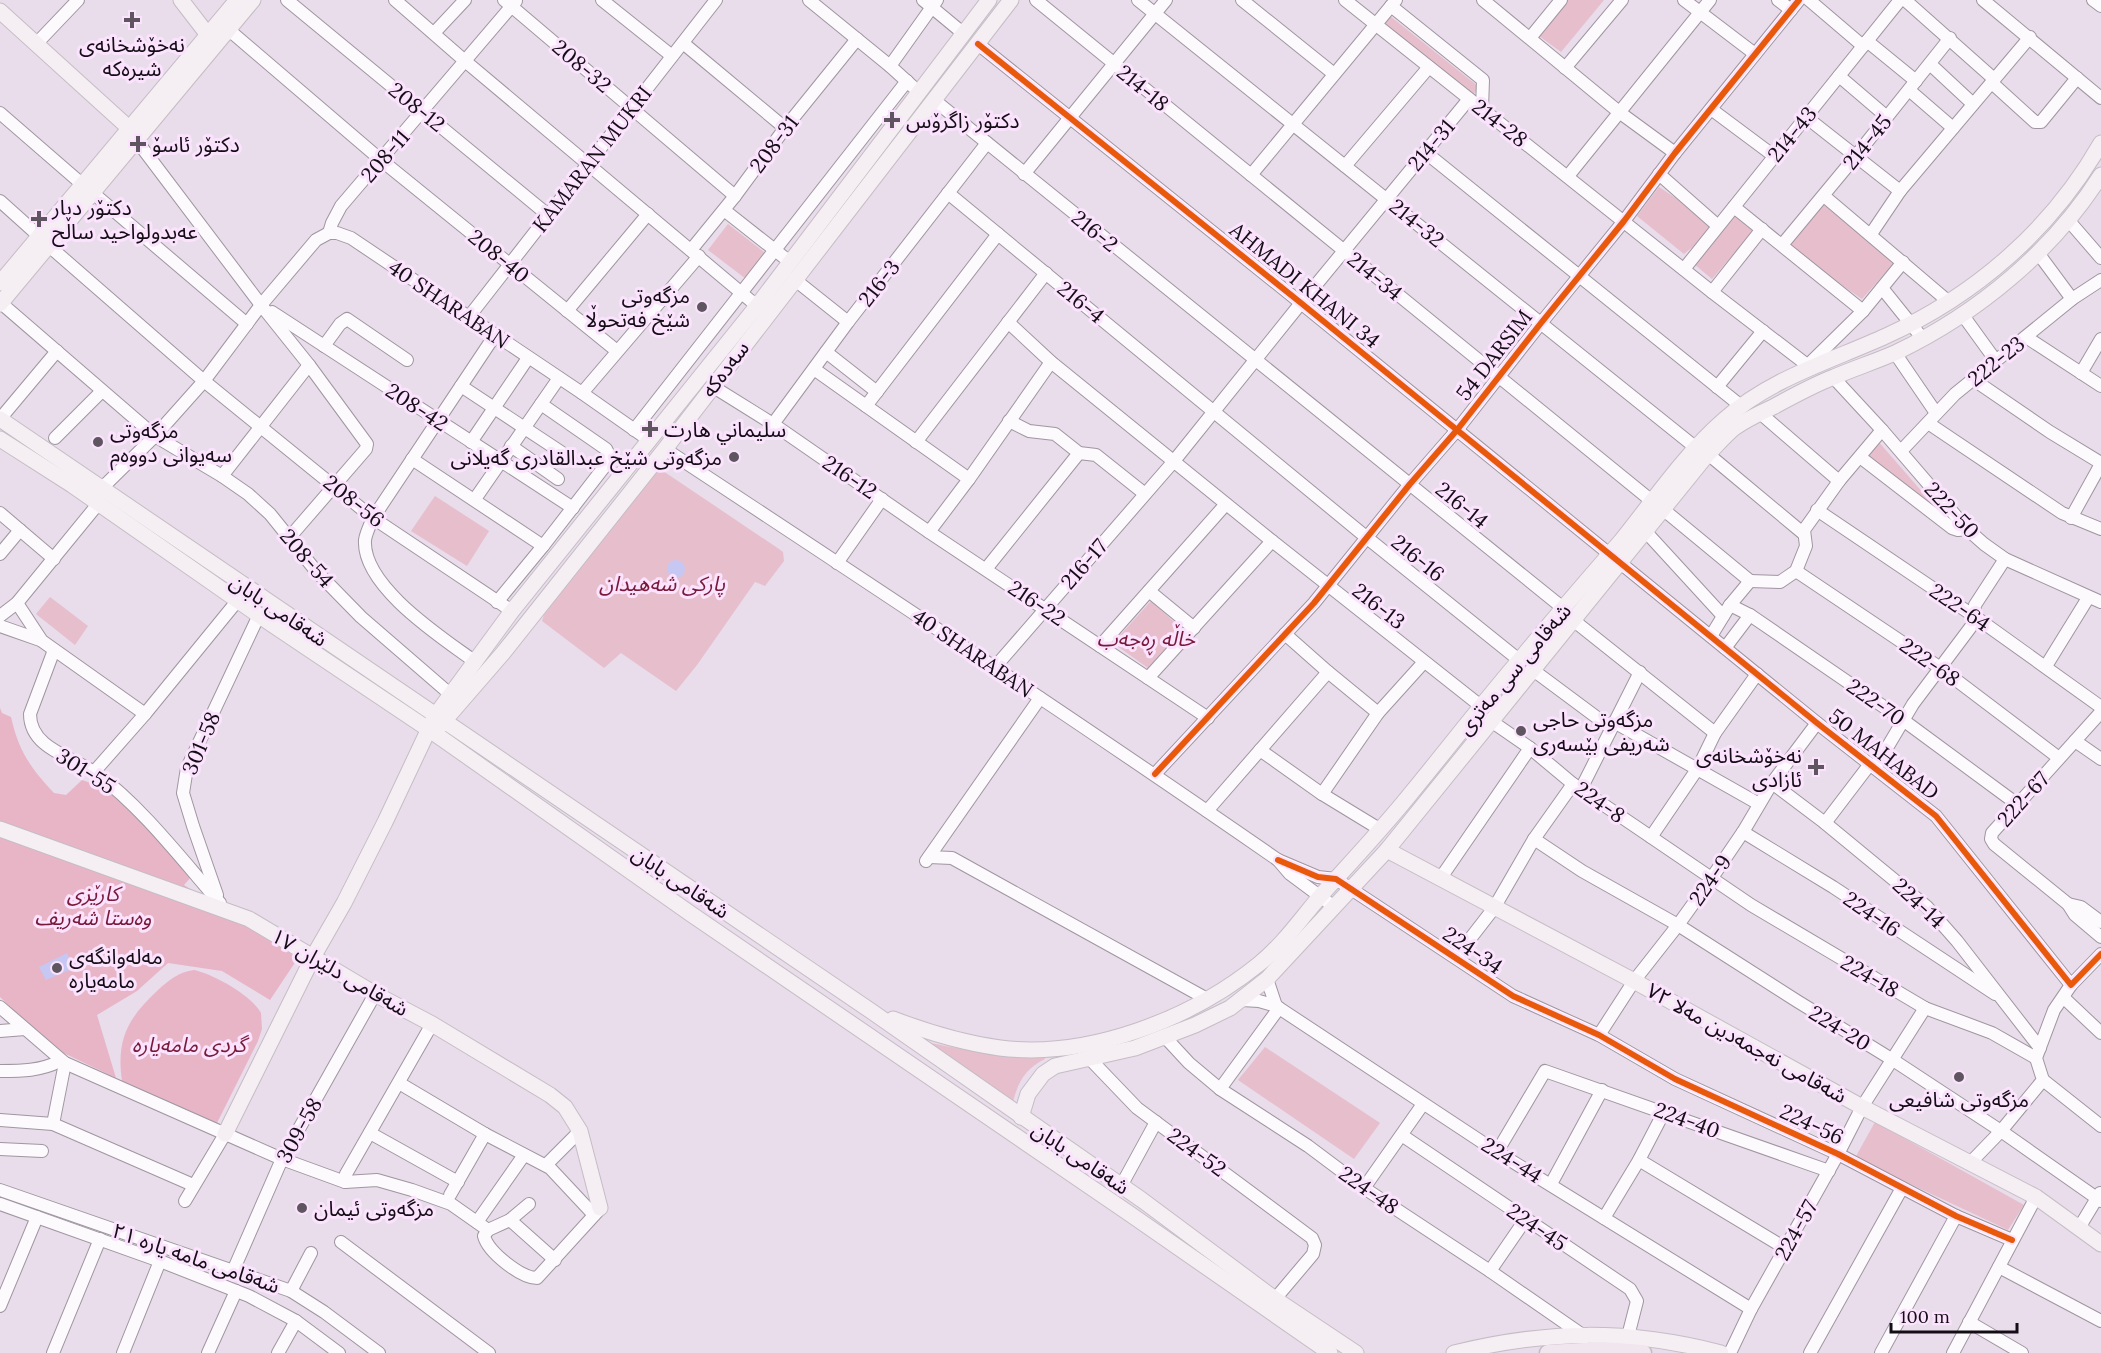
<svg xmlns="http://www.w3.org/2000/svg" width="2101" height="1353" viewBox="0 0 2101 1353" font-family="Lora,'Noto Sans Arabic',serif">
	<rect width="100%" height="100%" fill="#e9dceb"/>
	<g fill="#e7becc">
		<path d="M1561 0H1604L1561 52 1535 33Z"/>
		<path d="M1390 16 1479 87 1473 95 1384 24Z"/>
		<path d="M1659 187 1718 226 1684 254 1637 216Z"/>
		<path d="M1824 205 1894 263 1862 299 1782 245Z"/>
		<path d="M1735 215 1754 230 1712 279 1694 264Z"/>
		<path d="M728 224 769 256 750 282 708 250Z"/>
		<path d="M1877 440 1958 533 1861 462Z"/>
		<path d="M656 470H661L666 473 779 549 783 552 784 561 765 586 755 582 697 665 676 691 621 653 604 668 542 621 544 615 651 473Z"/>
		<path d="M435 496 489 531 467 566 411 531Z"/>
		<path d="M50 597 88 626 75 645 36 614Z"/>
		<path d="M1151 601 1182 629 1148 668 1113 643Z"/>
		<path d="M908 1038C954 1048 998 1058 1044 1054L1045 1059C1022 1070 1016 1087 1011 1110Z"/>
		<path d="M1265 1047 1380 1123 1354 1159 1238 1080Z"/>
		<path d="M1875 1122 2024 1205 2008 1230 1855 1158Z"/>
	</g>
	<g fill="#e8b5c6">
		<path d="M0 708 2 713 11 717C19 752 30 767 54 793L66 795 82 780 108 789 131 807 192 876 184 885 298 958 270 1000 222 971 168 963 137 991 97 1015 116 1078 51 1047 0 997Z"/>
		<path d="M194 970C213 974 251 995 261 1013L262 1029 258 1041 217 1123 122 1081C116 1039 128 1018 158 990 169 980 179 972 194 970Z"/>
	</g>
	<g fill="#c7c7f3">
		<circle cx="676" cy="569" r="9"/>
		<path d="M67 953 74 968 46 980 39 967Z"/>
	</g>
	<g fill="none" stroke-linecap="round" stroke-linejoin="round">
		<defs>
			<g id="minor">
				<path d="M287 0 548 215"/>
				<path d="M395 0 465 61 757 306"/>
				<path d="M504 0 735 196"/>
				<path d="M602 0 672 56"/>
				<path d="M809 0 890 66 912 86"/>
				<path d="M923 0 964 34"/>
				<path d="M1036 0 1653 502"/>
				<path d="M1138 0 1695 447"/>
				<path d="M1242 0 1334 74"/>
				<path d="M1345 0 1712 292 1811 368"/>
				<path d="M1483 0 1619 112 1675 153"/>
				<path d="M1684 0 1755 54"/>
				<path d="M1778 0 1791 10"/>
				<path d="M1809 0 1863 46"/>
				<path d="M1905 0 1994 79"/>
				<path d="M1983 0 2101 98"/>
				<path d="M2093 0 2101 6"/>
				<path d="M1391 6 1483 80 1482 108"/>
				<path d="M229 30 381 160 617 351"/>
				<path d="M434 33 465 0"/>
				<path d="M1530 38 1561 0"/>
				<path d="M1867 41 1916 81"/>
				<path d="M37 43 78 0"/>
				<path d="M683 43 785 128"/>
				<path d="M978 44 1301 303 1817 723 1936 816 2071 985 2101 954"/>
				<path d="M1930 64 1973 104"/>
				<path d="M890 66 937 0"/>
				<path d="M1565 68 1622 0"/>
				<path d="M1839 76 1887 117"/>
				<path d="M1992 83 2035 122H2041L2077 78"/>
				<path d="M1909 90 1953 128"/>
				<path d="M934 100 1563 608"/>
				<path d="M1711 109 1774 156"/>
				<path d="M0 113 83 185"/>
				<path d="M1806 117 1900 191"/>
				<path d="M137 141 261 305 309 365 367 444 366 449 289 538"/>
				<path d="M1425 152 1741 406"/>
				<path d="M1345 166 1429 67"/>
				<path d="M1024 174 1166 0"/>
				<path d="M1659 174 1718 226"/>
				<path d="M1251 175 1396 0"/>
				<path d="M1568 176 1710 0"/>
				<path d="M93 193 247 324"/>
				<path d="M948 193 1366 537 1519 660"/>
				<path d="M1824 196 1949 302"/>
				<path d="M0 201 39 236"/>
				<path d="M1734 207 1863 311"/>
				<path d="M724 210 790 262"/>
				<path d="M2069 221 2101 258"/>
				<path d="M329 233 332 223 341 206 516 1"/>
				<path d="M1871 234 1900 191 2030 37"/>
				<path d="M1782 245 1855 157 1950 38"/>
				<path d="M49 246 204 381 373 518 512 611"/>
				<path d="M691 250 735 196 785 128 857 39"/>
				<path d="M2038 253 2072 299"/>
				<path d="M1684 269 1900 0"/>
				<path d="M794 279 848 322"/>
				<path d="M1882 288 1923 339"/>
				<path d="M1712 292 1762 229"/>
				<path d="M1 303 155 436 222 476 248 494 270 514 316 571 361 617 450 694"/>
				<path d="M567 311 648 214"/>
				<path d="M272 312 573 508"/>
				<path d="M1962 314 1996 361"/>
				<path d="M468 318 716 0"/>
				<path d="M1008 322 1051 362 1272 541 1482 707"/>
				<path d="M2026 337 2101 386"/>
				<path d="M324 346 340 324 347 319 407 360"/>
				<path d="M826 352 877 392"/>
				<path d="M1895 353 1936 413"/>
				<path d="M1808 365 1863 311 1903 262"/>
				<path d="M814 369 969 479"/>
				<path d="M2081 373 2101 339"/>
				<path d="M1833 377 1882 430 1967 529 1984 544 2005 559 2101 602"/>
				<path d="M1974 380 2050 432 2101 463"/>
				<path d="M461 386 570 458"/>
				<path d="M712 386 773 424 929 532 1208 718"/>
				<path d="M1717 387 1763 331"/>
				<path d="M582 393 699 256"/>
				<path d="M866 406 998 234"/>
				<path d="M1760 413 1839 481"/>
				<path d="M0 419 57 351"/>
				<path d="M1009 421 1029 431 1055 434 1079 453 1096 455 1145 494"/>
				<path d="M1928 423 2062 513 2101 529"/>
				<path d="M773 424 848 322 987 143"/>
				<path d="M634 430 907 81"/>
				<path d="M55 438 102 391"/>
				<path d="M471 442 528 358"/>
				<path d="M916 442 1046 273"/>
				<path d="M511 446 558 479"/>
				<path d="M665 449C870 584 1076 720 1278 860L1290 874 1333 906"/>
				<path d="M1901 451 1955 394 2072 299 2101 280"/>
				<path d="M1708 454 1804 534"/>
				<path d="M1860 457 1952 528 1958 530 1967 529"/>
				<path d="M412 459 543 546"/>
				<path d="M222 476 309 365"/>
				<path d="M101 489 155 436 204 381 261 305 316 240 329 233H337L351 238 582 393 649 440"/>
				<path d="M475 499 559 378"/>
				<path d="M1664 510 1750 581"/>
				<path d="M1817 510 1974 616 2101 707"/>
				<path d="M0 513 54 559"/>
				<path d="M2071 518 2101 464"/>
				<path d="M929 532 969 479 1051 362"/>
				<path d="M1646 532 1723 616"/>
				<path d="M0 554 20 530"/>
				<path d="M837 563 882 499"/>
				<path d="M986 569 1079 453"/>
				<path d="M1796 571 1939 667 2059 758"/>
				<path d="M1750 581 1780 582 1796 571 1806 546 1804 530 1839 481 1882 430"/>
				<path d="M1149 591 1194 628"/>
				<path d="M497 602 543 546 608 462 609 455 606 449 541 404"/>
				<path d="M17 603 42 641 145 714"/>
				<path d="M1730 605 1750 615 1903 720 2017 804"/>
				<path d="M0 616 17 603 98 504"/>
				<path d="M1573 620 1715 733"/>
				<path d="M0 626 40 640"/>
				<path d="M1285 634 1328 672 1378 713"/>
				<path d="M1711 636 1730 605 1750 581"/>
				<path d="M1100 646 1226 504"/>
				<path d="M1725 648 1750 615"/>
				<path d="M54 650 30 714C30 749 73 757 97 774 142 807 183 861 220 903"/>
				<path d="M474 661C441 637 362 586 365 540 366 533 370 525 373 518L495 335"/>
				<path d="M2046 666 2088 598"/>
				<path d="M995 667 1174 461 1301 303 1469 99"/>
				<path d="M1533 670 1611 728"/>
				<path d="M1148 678 1272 541"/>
				<path d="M2101 712 1992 833 1991 839 1994 844 2068 904 2075 915 2101 937"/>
				<path d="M1491 721 1530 748 1573 784 1751 905 1925 1008 1992 1033 2036 1058"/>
				<path d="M1614 722 1759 804"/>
				<path d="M2075 741 2101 759"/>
				<path d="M1260 750 1322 794 1381 830"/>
				<path d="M1875 768 1913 704 1973 624 1975 605 2005 559"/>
				<path d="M94 772 145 714 238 600"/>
				<path d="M1155 774 1314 603 1410 484 1457 430 1541 323 1624 221 1675 153 1799 0"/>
				<path d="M1772 783 1825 823 1927 907 1957 941 2040 1048"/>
				<path d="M1581 789 1640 672"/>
				<path d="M1322 794 1378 713 1424 662"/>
				<path d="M1207 811 1328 672"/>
				<path d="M1825 823 1870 764"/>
				<path d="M1743 832 1833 887 1995 994"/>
				<path d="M1651 837 1698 768 1715 733 1757 674"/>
				<path d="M1534 839 1582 871 1678 925 1797 1001 1893 1060 2001 1131 2101 1201"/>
				<path d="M929 857 952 858 1207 999"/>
				<path d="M1278 860 1318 877 1336 879 1513 996 1599 1035 1675 1079 1838 1154 1956 1216 2012 1240"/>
				<path d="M926 861 1040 698"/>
				<path d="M1440 879 1530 748"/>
				<path d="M217 895 193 826 183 793 187 768 259 615"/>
				<path d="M2068 904 2081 907 2101 922"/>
				<path d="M1456 957 1494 908 1534 839 1573 784"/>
				<path d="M1267 979 1276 1006"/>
				<path d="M2064 998 2101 1033"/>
				<path d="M1242 1000 1259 1001 1276 1006 1497 1152 1751 1309"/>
				<path d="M0 1007 65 1063 282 1159 345 1182 377 1180 412 1190 451 1204 488 1230"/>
				<path d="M0 1031 25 1029"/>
				<path d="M1599 1035 1634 981 1678 925 1711 879 1743 832 1772 783 1817 723"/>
				<path d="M1164 1036 1189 1063 1220 1089 1308 1146 1364 1188 1490 1271 1581 1334"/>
				<path d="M1089 1058 1137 1108 1312 1238 1315 1245 1313 1254 1275 1299"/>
				<path d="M0 1071C22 1071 40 1071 60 1061"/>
				<path d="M2043 1080 2101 1126"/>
				<path d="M399 1083 485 1134 550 1168 594 1215"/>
				<path d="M1220 1089 1279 1008"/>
				<path d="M0 1120 53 1124 193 1185"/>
				<path d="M53 1124 65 1063"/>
				<path d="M370 1133 458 1182"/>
				<path d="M1403 1136 1630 1289 1637 1301 1628 1336"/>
				<path d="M0 1149 42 1151"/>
				<path d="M1497 1152 1545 1071 1829 1171"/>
				<path d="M1639 1160 1785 1248"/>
				<path d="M1971 1162 2001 1131 2043 1080 2036 1058 2054 1010 2071 985"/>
				<path d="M546 1165 580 1131"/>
				<path d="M345 1182 346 1174 432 1024"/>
				<path d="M1551 1184 1602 1090"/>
				<path d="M1121 1186 1156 1122"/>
				<path d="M1364 1188 1423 1104"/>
				<path d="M0 1190 291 1291 324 1312 379 1353"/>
				<path d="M450 1195 485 1134"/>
				<path d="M185 1201 225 1134"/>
				<path d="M0 1204 160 1261 249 1296 296 1321 339 1353"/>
				<path d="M529 1204 510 1220 488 1230 484 1236C488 1252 521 1278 537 1278L598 1211"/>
				<path d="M1604 1218 1639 1160 1664 1112"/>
				<path d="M510 1220 555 1260"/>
				<path d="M477 1222 524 1155"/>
				<path d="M2079 1228 2100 1193"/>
				<path d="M341 1242 489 1353"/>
				<path d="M1999 1267 2101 1321"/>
				<path d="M233 1271 282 1159 375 994"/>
				<path d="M1490 1271 1525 1220"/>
				<path d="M291 1291 311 1253"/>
				<path d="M0 1306 37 1217"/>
				<path d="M1969 1322 2022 1353"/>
				<path d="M53 1353 100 1239"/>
				<path d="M123 1353 160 1261"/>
				<path d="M208 1353 236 1291"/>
				<path d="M278 1353 296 1321"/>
				<path d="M1730 1353 1751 1309 1838 1154 1862 1107 1925 1008"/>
				<path d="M1810 1353 1902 1188"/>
				<path d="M1881 1353 1956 1216"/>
				<path d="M1953 1353 2036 1197"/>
			</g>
			<g id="major">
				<path d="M181 0 208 35"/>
				<path d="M0 11 130 129"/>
				<path d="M0 283 237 0"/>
				<path d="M0 304 253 0"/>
				<path d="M0 419 871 1011 1142 1200 1275 1299 1356 1353"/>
				<path d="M0 439 72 485 270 623 434 733 691 914 1130 1214 1330 1353"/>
				<path d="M438 728 503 653 665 449 1011 0"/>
				<path d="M0 829 249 919 375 994 432 1024 550 1095 565 1107 580 1131 600 1208"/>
				<path d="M1387 850 1634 981 1862 1107 2036 1197 2101 1244"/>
				<path d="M893 1019C927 1032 964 1043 1000 1048 1089 1059 1191 1019 1259 964 1284 944 1302 917 1323 893 1353 860 1384 827 1412 792 1449 747 1485 700 1523 656 1555 617 1588 579 1621 541 1654 500 1684 455 1724 420 1769 379 1831 361 1886 336 1976 295 2052 229 2101 143"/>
				<path d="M1021 1117 1028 1094 1043 1074 1055 1066 1135 1048 1195 1025 1230 1008 1267 979 1387 850 1707 455C1716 446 1724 437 1733 429 1745 420 1760 413 1773 407 1793 396 1813 385 1834 377 1855 368 1877 361 1897 352 1978 313 2053 251 2101 175"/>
				<path d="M225 1134 313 957 344 903 385 822 435 716 512 611 757 306 989 0"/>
				<path d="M1454 1353C1547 1330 1628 1329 1721 1353"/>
			</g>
			<path id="highway" d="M1548 1353 1602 1350 1643 1353"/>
		</defs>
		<use href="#minor" stroke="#9f96a1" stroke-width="14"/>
		<use href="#major" stroke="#c4bdc5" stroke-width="17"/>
		<use href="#highway" stroke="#c4bdc5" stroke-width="19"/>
		<use href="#minor" stroke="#fcfafc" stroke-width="12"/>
		<use href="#major" stroke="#f5eff4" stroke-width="15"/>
		<use href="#highway" stroke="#f1e6ee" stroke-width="16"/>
		<defs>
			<g id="cycleway">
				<path d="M978 44 1301 303 1817 723 1936 816 2071 985 2101 954"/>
				<path d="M1155 774 1314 603 1410 484 1457 430 1541 323 1624 221 1675 153 1799 0"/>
				<path d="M1278 860 1318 877 1336 879 1513 996 1599 1035 1675 1079 1838 1154 1956 1216 2012 1240"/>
			</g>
		</defs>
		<use href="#cycleway" stroke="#fbe3fe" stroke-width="10"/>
		<use href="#cycleway" stroke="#e8590c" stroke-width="6"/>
	</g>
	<g fill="#5f5561" stroke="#fbe3fe" stroke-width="2">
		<path d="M129 11h6v6h6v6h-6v6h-6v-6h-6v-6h6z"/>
		<path d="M889 111h6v6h6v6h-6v6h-6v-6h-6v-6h6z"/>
		<path d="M135 135h6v6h6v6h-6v6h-6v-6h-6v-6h6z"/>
		<path d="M36 210h6v6h6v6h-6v6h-6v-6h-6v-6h6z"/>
		<circle cx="702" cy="307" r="6"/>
		<path d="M647 420h6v6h6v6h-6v6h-6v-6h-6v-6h6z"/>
		<circle cx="98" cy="442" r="6"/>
		<circle cx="734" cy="457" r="6"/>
		<circle cx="1521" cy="731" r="6"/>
		<path d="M1813 758h6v6h6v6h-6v6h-6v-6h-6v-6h6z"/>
		<circle cx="57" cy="968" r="6"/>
		<circle cx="1959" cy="1077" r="6"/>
		<circle cx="302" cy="1208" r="6"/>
	</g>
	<g text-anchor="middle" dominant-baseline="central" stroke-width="6" stroke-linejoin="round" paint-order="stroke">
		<g font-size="21" fill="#150d16" stroke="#fbe3fe" text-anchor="start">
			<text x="132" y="44" text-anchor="middle">نەخۆشخانەی<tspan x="132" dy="24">شیرەکە</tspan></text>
			<text x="906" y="120">دکتۆر زاگرۆس</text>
			<text x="152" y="144">دکتۆر ئاسۆ</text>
			<text x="52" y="207">دکتۆر دیار<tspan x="52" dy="24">عەبدولواحید ساڵح</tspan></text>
			<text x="690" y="295" text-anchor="end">مزگەوتی<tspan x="690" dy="24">شێخ فەتحوڵا</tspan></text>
			<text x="664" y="429">سليماني هارت</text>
			<text x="110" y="430">مزگەوتی<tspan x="110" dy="24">سەیوانی دووەم</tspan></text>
			<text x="722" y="457" text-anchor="end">مزگەوتی شێخ عبدالقادری گەیلانی</text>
			<text x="1533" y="719">مزگەوتی حاجی<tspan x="1533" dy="24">شەریفی بێسەری</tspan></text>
			<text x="1802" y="755" text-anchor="end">نەخۆشخانەی<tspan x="1802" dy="24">ئازادی</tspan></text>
			<text x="69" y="956">مەلەوانگەی<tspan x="69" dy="24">مامەیارە</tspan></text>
			<text x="1959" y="1099" text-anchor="middle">مزگەوتی شافیعی</text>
			<text x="314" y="1208">مزگەوتی ئیمان</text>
		</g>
		<g font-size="21" fill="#150d16" stroke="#fbe3fe">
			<text transform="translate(582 66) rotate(40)">208-32</text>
			<text transform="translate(1143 88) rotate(39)">214-18</text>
			<text transform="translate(417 107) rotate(39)">208-12</text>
			<text transform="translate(1500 123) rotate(38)">214-28</text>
			<text transform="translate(1792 134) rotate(-51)">214-43</text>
			<text transform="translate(1867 142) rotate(-51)">214-45</text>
			<text transform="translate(774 144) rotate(-53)">208-31</text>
			<text transform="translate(1431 145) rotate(-50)">214-31</text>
			<text transform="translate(385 156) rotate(-49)">208-11</text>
			<text transform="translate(592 159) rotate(-52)">KAMARAN MUKRI</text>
			<text transform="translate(1417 223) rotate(39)">214-32</text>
			<text transform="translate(1095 231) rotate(39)">216-2</text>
			<text transform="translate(499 256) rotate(39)">208-40</text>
			<text transform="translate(1375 276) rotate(39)">214-34</text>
			<text transform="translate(879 283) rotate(-52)">216-3</text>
			<text transform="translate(1305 285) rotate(39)">AHMADI KHANI 34</text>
			<text transform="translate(1081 302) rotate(39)">216-4</text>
			<text transform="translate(449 304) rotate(34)">40 SHARABAN</text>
			<text transform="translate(1494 355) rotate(-52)">54 DARSIM</text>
			<text transform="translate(1996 361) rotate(-39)">222-23</text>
			<text transform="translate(725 369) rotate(-53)">سەدەکە</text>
			<text transform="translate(417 407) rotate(33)">208-42</text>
			<text transform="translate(850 477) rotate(34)">216-12</text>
			<text transform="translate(354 501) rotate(38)">208-56</text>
			<text transform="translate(1462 505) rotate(39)">216-14</text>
			<text transform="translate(1952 510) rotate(47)">222-50</text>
			<text transform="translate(307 558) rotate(49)">208-54</text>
			<text transform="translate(1418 558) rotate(39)">216-16</text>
			<text transform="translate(1084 564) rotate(-49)">216-17</text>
			<text transform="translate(1037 603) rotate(34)">216-22</text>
			<text transform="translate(1379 606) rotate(38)">216-13</text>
			<text transform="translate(1960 607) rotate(34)">222-64</text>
			<text transform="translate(279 610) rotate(34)">شەقامی بابان</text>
			<text transform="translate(973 653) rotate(34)">40 SHARABAN</text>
			<text transform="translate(1930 662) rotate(35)">222-68</text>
			<text transform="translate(1514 669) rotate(-50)">شەقامی سی مەتری</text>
			<text transform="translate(1876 702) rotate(35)">222-70</text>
			<text transform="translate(201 743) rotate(-67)">301-58</text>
			<text transform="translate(1884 754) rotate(38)">50 MAHABAD</text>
			<text transform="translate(86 771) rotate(33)">301-55</text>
			<text transform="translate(2023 799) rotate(-48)">222-67</text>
			<text transform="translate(1600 802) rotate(35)">224-8</text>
			<text transform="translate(1710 880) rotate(-55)">224-9</text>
			<text transform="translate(681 882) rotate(34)">شەقامی بابان</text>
			<text transform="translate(1919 903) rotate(43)">224-14</text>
			<text transform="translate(1872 914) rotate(34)">224-16</text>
			<text transform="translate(1473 950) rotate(34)">224-34</text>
			<text transform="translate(340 972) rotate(30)">شەقامی دلێران ١٧</text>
			<text transform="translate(1870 976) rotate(30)">224-18</text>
			<text transform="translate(1840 1028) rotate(31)">224-20</text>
			<text transform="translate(1747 1043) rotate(29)">شەقامی نەجمەدین مەلا ٧٢</text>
			<text transform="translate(1687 1120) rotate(20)">224-40</text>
			<text transform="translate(1812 1124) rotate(25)">224-56</text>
			<text transform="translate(299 1130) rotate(-61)">309-58</text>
			<text transform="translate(1197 1152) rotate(36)">224-52</text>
			<text transform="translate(1081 1158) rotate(34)">شەقامی بابان</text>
			<text transform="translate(1512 1160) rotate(32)">224-44</text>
			<text transform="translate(1369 1190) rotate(35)">224-48</text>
			<text transform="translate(1537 1227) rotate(34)">224-45</text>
			<text transform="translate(1796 1230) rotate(-61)">224-57</text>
			<text transform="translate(196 1258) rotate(19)">شەقامی مامە یارە ٢١</text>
		</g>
		<g font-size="21" font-style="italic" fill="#781939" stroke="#fbe3fe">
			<text x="662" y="583">پارکی شەهیدان</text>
			<text x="1146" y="638">خاڵە ڕەجەب</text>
			<text x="93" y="893">کارێزی<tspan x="93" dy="24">وەستا شەریف</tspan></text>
			<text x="189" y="1044">گردی مامەیارە</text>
		</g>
	</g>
	<path d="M1891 1323v9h126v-9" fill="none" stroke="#150d16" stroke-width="3"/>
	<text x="1900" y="1323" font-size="18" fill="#150d16" stroke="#fbe3fe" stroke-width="4.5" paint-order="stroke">100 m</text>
</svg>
